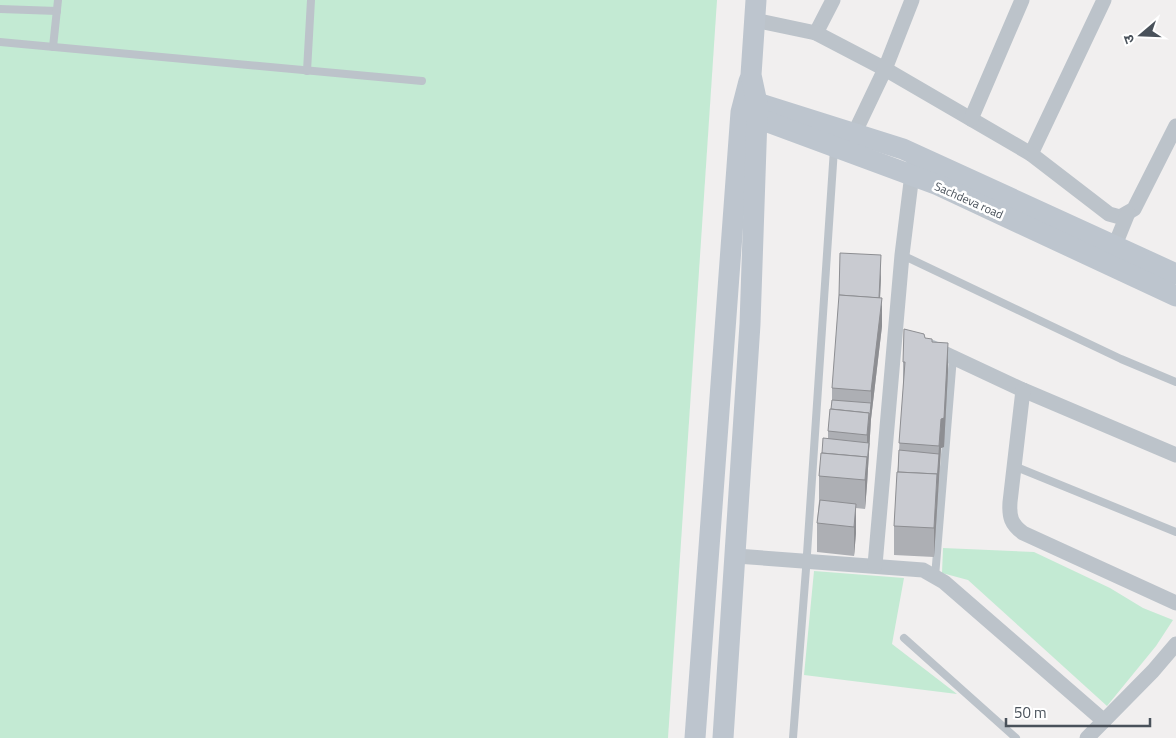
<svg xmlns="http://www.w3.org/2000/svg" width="1176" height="738" viewBox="0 0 1176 738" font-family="'Titillium Web','Noto Sans Devanagari',sans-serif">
	<rect width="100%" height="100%" fill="#f1efef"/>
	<g fill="#c3ead3">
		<path d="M0 0H717L668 738H0Z"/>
		<path d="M943 548 1034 552 1110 588 1143 608 1173 620 1156 646 1107 706 968 580 942 573Z"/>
		<path d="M814 571 904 578 892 644 957 694 804 675Z"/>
	</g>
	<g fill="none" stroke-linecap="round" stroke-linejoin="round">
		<g stroke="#bcc3ca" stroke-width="8">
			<path d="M0 9 57 11"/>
			<path d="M0 42 422 81"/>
			<path d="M53 47 58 0"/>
			<path d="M307 71 311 0"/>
			<path d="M902 255 1121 359 1176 382"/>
			<path d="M1014 466 1176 532"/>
			<path d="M935 577 953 357"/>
			<path d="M904 638 1016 738"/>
			<path d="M793 738 806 569 834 149"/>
		</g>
		<g stroke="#bcc3ca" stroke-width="15">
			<path d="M754 20 816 33 833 0"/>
			<path d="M816 33 885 69 1031 154 1104 0"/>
			<path d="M971 119 1022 0"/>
			<path d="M854 134 885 69 912 0"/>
			<path d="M1031 154 1109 214 1120 217 1134 209 1176 126"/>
			<path d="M1115 245 1128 213"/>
			<path d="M931 347 1023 390 1176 455"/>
			<path d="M1023 390 1010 502C1009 517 1011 524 1023 533L1176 603"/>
			<path d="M736 556 923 570 944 582 1104 721"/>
			<path d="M875 565 902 255 913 166"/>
			<path d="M1087 738 1153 671 1176 644"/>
		</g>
		<g stroke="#bdc5ce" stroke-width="21">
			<path d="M748 100 903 149 1176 274"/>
			<path d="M744 113 938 185 1176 296"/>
			<path d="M695 738 741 112 749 81"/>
			<path d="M723 738 750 324 757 117V103L751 75 756 0"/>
		</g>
	</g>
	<g fill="#adafb4">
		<path d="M881 275 880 298 882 326 871 419 867 485 865 509 856 508V533L854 556 817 552V523L819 501V476L822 453 828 439V431L832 400V388Z"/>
		<path d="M925 338 932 342 948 372 944 447 941 448 934 557 894 555V526L903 390V362Z"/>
	</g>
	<g fill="#8d8e92">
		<path d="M881 255V275L879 323 882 298V326L871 419 867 485V463V485L865 509V480L867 457V435L871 403V391L879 305Z"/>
		<path d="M948 343V372L944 447 941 448 934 557V528L937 474 941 419Z"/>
		<path d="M856 504V533L854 556V527Z"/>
	</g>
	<g fill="#c9cbd1" stroke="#8d8e92">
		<path d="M840 253 881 255 879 298 839 295Z"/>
		<path d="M839 295 882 298 871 391 832 388Z"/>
		<path d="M904 329 924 334 925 338 932 339V342L948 343 944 418 941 419 939 446 899 443 905 362H903Z"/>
		<path d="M832 400 871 403 869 425V413L831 409Z"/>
		<path d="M830 409 869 413 867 435 828 431Z"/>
		<path d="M823 438 869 443 867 464V457L822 453Z"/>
		<path d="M899 450 939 454 937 482V474L898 472Z"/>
		<path d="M821 453 867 457 865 480 819 476Z"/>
		<path d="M897 472 937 474 934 528 894 526Z"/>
		<path d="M820 500 856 504 854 527 817 523Z"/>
	</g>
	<g text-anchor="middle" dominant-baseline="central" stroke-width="5" stroke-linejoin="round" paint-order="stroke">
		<g font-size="12" fill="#49515a" stroke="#fff">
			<text transform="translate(969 200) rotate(24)">Sachdeva road</text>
		</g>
	</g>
	<g transform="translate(1141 35) rotate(251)" stroke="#ffffff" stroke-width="4" paint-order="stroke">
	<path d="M0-4L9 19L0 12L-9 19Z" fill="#49515a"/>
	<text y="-8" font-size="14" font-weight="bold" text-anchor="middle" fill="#49515a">उ</text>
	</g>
	<path d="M1006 718v8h144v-8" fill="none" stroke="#49515a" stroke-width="2.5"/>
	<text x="1014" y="718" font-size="15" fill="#49515a" stroke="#ffffff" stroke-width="4" paint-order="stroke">50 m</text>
</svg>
